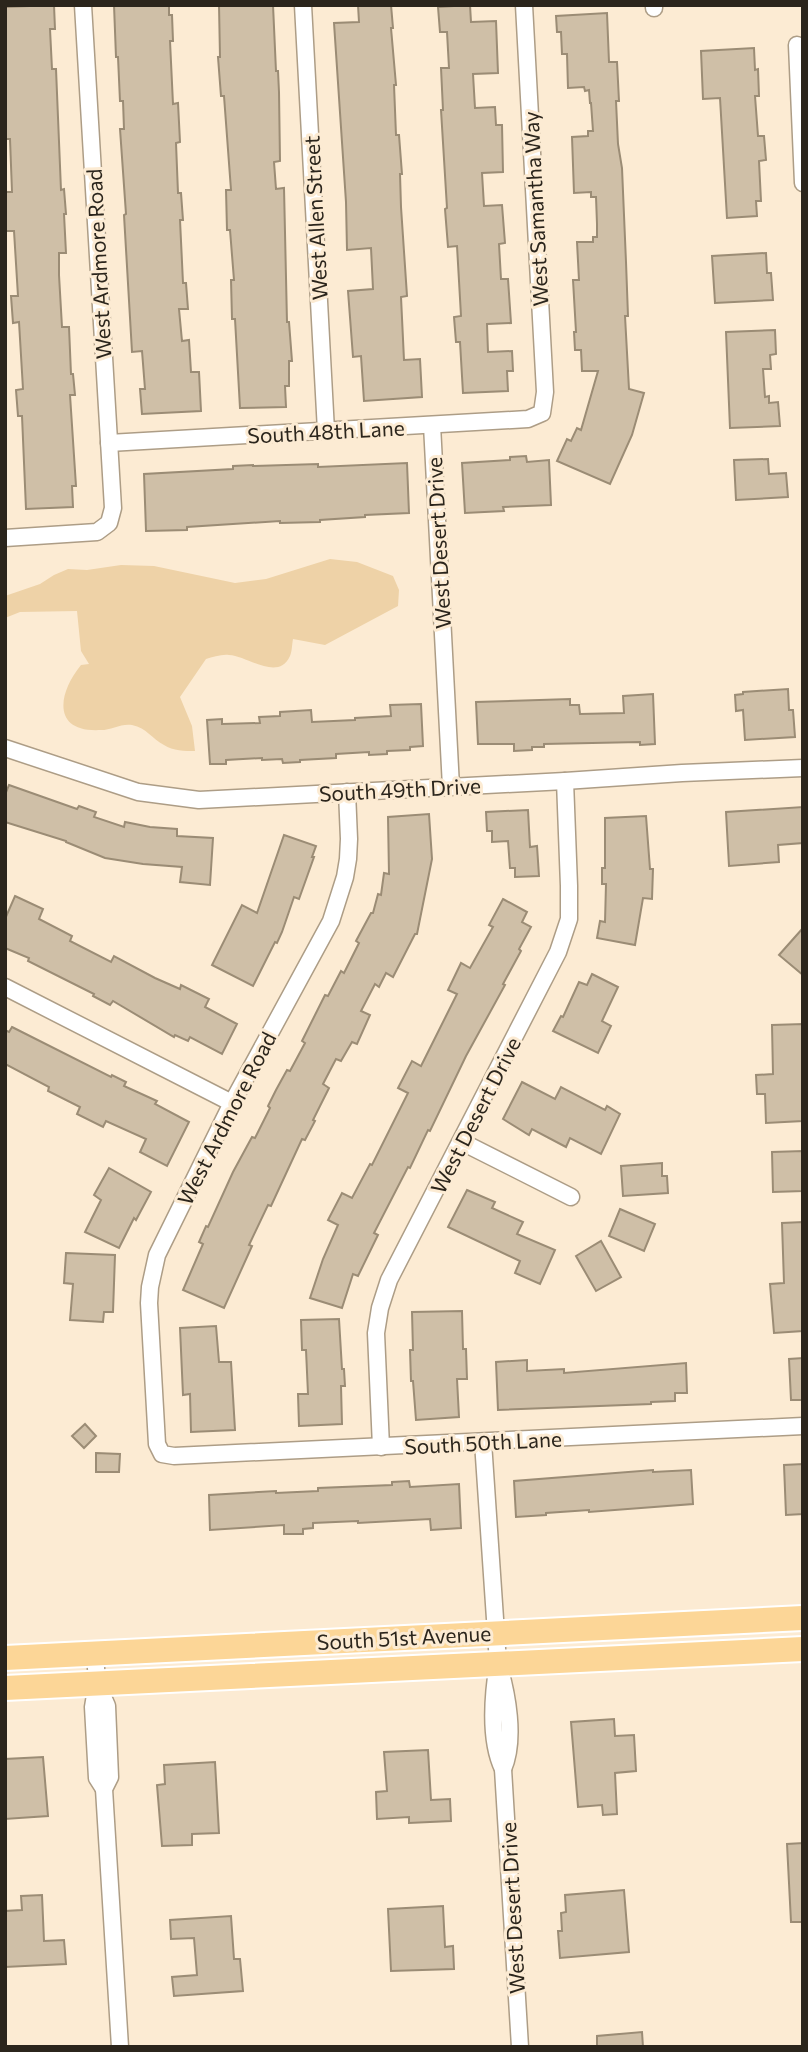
<svg xmlns="http://www.w3.org/2000/svg" width="808" height="2052" viewBox="0 0 808 2052" font-family="Commissioner,sans-serif">
	<rect width="100%" height="100%" fill="#fcebd3"/>
	<path fill="#eed2a7" d="M330 559 357 562 393 576 399 590 398 606 325 645 293 639C292 644 292 652 290 656 278 682 248 656 229 655 222 654 213 657 206 659L180 697 192 726 195 751C185 751 173 751 164 745 152 739 147 728 132 725 122 723 111 730 101 730 51 733 58 693 81 665L89 664 81 651 77 611 20 612 5 618V596L40 584 54 575 68 569 87 570 121 565 154 566 235 583 266 579Z"/>
	<g fill="#cfbfa7" stroke="#9b8c75" stroke-width="2">
		<path d="M54 5 55 29H50L52 69H56L61 190 64 189 66 214H64L66 253H59V275L62 327H69L71 374H73L75 395H70L76 486H72L73 507 26 509 22 416H18L16 390 23 389 19 322 13 323 11 296H18L14 231H6L5 216V192H12L10 139H5V7Z"/>
		<path d="M114 5H169V15H172L173 41H170L173 104 178 103 180 142 176 143 178 193H181L183 220H180L183 283H186L188 309H179L182 341 189 340 191 372H199L201 411 142 414 140 389H145L142 351 132 352 124 215 126 214 120 129H124L123 101H120L118 57H116Z"/>
		<path d="M219 5H273L276 71H278L279 92 280 161 274 162 276 189 284 188 287 322H289L292 361H289V386H285L286 407 240 408 235 319H232L231 280H234L230 230H227L226 190H231L224 96H221L218 57H220Z"/>
		<path d="M358 5H391L393 28H391L396 85H394L396 135H399L402 174H400L401 207 407 296 401 297 404 360 420 359 422 397 364 401 361 356 353 357 348 291 373 289 371 248 347 250 346 202 334 23 359 22Z"/>
		<path d="M470 5 471 22 496 21 498 73 473 74 475 108 495 107 496 125H502L503 172 482 173 484 206 502 205 505 243 499 244 501 279H508L511 323 487 324 488 352 512 351 513 371H507L508 391 463 393 460 342H456L454 317 461 316 457 246 448 247 445 209 447 208 441 110H443L441 68H449L447 32H440L438 7Z"/>
		<path d="M607 13 609 62H617L619 101H616L618 144 622 168 626 262 628 316H625L629 389 644 393 632 435 610 484 557 461 567 439 571 441 577 428 581 430 598 371H582L581 350H575L574 332H576L573 280H579L577 242H593V237H597V224L596 197H591V192L574 193 572 137 588 136V131H593L591 103H590L589 90 585 91 584 87 568 88 567 54H562L561 32H557L556 16Z"/>
		<path d="M754 48 755 70 758 69 759 96H755L758 136H764L766 160 759 161 761 201H756L757 216 727 218 720 98 703 99 701 51Z"/>
		<path d="M766 253 767 273H771L773 300 715 303 712 256Z"/>
		<path d="M775 330 776 354 770 355 771 369H763L765 397 769 396V403L778 402 780 426 730 428 726 332Z"/>
		<path d="M526 456 527 462 549 460 551 505 503 507 504 511 465 513 462 463 510 460V457Z"/>
		<path d="M768 459 769 474 786 473 788 497 736 500 734 460Z"/>
		<path d="M407 463 409 513 365 515V517L320 520V522L280 523V521L187 527V530L146 531 144 474 233 469V466L253 465V466L318 464V467Z"/>
		<path d="M788 689 789 710H793L795 737 745 740 743 710 736 711 735 695 743 694V692Z"/>
		<path d="M653 694 655 744 640 745V742L544 744V747H532V750L514 751V744H478L476 702 570 699V705H579L580 714 624 713 623 696Z"/>
		<path d="M421 704 423 746 410 747V750L387 751V754L369 755V752L336 754V758L300 760V762L283 763 282 759 262 760V758L226 760V764H210L207 720 222 719V724L260 723 259 717 280 716V712L311 710 312 722 355 720V718L391 716 390 705Z"/>
		<path d="M9 785 77 809 79 806 96 812 94 817 124 827 125 822 150 827 177 829V836L213 838 210 885 180 882 182 867 143 864 105 858 66 842V841L5 822V795Z"/>
		<path d="M803 807V843L778 845 779 862 729 866 726 812Z"/>
		<path d="M528 810 530 847 537 846 539 876 515 877V868H510L508 841 492 842V831H487L486 812Z"/>
		<path d="M429 814 432 859 417 934H415L393 977 386 973 379 987 375 984 361 1011 370 1015 357 1044 352 1042 341 1061 336 1059 323 1084 329 1088 313 1120 315 1121 305 1140 302 1139 271 1206 268 1205 249 1245 252 1246 224 1308 183 1290 203 1244 199 1242 206 1226 208 1227 233 1172 252 1137 255 1138 270 1108 268 1106 276 1090 287 1070 290 1071 305 1043 302 1041 325 995 328 996 341 971 344 973 359 943 356 941 371 913H373L378 894 381 895 384 873 389 874 388 817Z"/>
		<path d="M646 816 650 869H653L652 899 643 898 635 945 597 938 600 921 605 922 606 884H602V868H605V818Z"/>
		<path d="M284 835 316 846 312 857H314L299 899 294 897 282 932 277 943 275 942 253 986 212 965 242 905 257 913Z"/>
		<path d="M15 896 43 909 39 919 72 936 70 941 111 962 114 956 155 978 180 989 181 985 209 999 205 1007 237 1024 222 1054 190 1037 188 1041 175 1035 174 1037 113 1001 110 1005 93 996 94 994 28 961 29 958 5 948V919Z"/>
		<path d="M503 899 527 912 522 922 531 927 519 949 521 951 503 984 505 985 466 1056 430 1131 428 1130 410 1168 408 1167 374 1233 378 1235 358 1276 353 1274 342 1308 310 1298 323 1259 338 1225 328 1220 342 1193 352 1198 370 1164 372 1165 408 1093 398 1088 412 1061 421 1066 457 994 448 990 461 963 470 968 493 927 489 925Z"/>
		<path d="M803 928V975L779 955Z"/>
		<path d="M592 974 618 987 602 1021 611 1026 598 1053 553 1031 561 1016 563 1017 579 982 587 985Z"/>
		<path d="M803 1024V1121L766 1123 765 1094H757L756 1075 773 1074 772 1025Z"/>
		<path d="M12 1027 111 1077 112 1075 126 1082 124 1086 157 1101 155 1104 189 1122 167 1166 140 1152 146 1139 106 1121 103 1127 77 1114 80 1107 48 1091 49 1087 5 1064V1030L9 1032Z"/>
		<path d="M522 1082 555 1099 561 1087 605 1110 607 1106 620 1114 601 1154 570 1138 566 1147 532 1129 529 1135 503 1119Z"/>
		<path d="M803 1151V1191L773 1192 772 1152Z"/>
		<path d="M662 1163V1176H667L668 1193 623 1196 621 1166Z"/>
		<path d="M109 1168 151 1192 136 1220 134 1218 119 1248 85 1232 101 1200 94 1195Z"/>
		<path d="M467 1190 495 1202 492 1208 523 1222 517 1234 555 1250 540 1284 515 1273 520 1261 448 1227Z"/>
		<path d="M620 1209 655 1224 644 1251 609 1236Z"/>
		<path d="M803 1222V1331L774 1333 770 1284 784 1283 782 1223Z"/>
		<path d="M601 1241 621 1277 596 1291 576 1256Z"/>
		<path d="M66 1253 115 1255 113 1312H104L103 1322 70 1320 73 1284 64 1283Z"/>
		<path d="M462 1311 463 1349H466L467 1379H457L459 1417 416 1420 413 1381H411L410 1350H413L412 1312Z"/>
		<path d="M339 1319 342 1369H344L345 1386H341L342 1424 299 1426 298 1394H308L306 1350H302L301 1320Z"/>
		<path d="M216 1326 219 1362H231L235 1430 191 1432 190 1394 183 1395 180 1328Z"/>
		<path d="M803 1358V1400H791L789 1359Z"/>
		<path d="M527 1360V1371L564 1369V1373L686 1363 687 1393H675V1401L651 1402V1404L498 1410 496 1362Z"/>
		<path d="M85 1424 96 1436 84 1448 72 1436Z"/>
		<path d="M96 1453 120 1454 119 1472H96Z"/>
		<path d="M803 1464V1514L786 1515 784 1465Z"/>
		<path d="M653 1470V1472L691 1470 693 1504 589 1512V1510L546 1513V1515L516 1517 514 1481Z"/>
		<path d="M409 1481 410 1487 459 1484 461 1528 431 1530 430 1519 358 1523V1521L313 1523V1528L303 1529V1534H284V1525L210 1530 209 1495 276 1491V1493L318 1491V1488L392 1485V1482Z"/>
		<path d="M614 1719 615 1736 634 1735 636 1771 615 1773 617 1814 603 1815 602 1805 578 1807 571 1722Z"/>
		<path d="M428 1750 431 1800 450 1799 451 1821 409 1823V1817L377 1819 376 1792 387 1791 384 1752Z"/>
		<path d="M43 1757 48 1816 5 1819V1759Z"/>
		<path d="M215 1762 219 1833 192 1834V1845L162 1846 157 1785 165 1784 164 1765Z"/>
		<path d="M803 1843V1922H791L787 1844Z"/>
		<path d="M624 1890 629 1952 560 1958 558 1931H562L561 1913 566 1912 565 1895Z"/>
		<path d="M42 1895 44 1941 64 1940 66 1964 5 1967V1911L22 1910 21 1896Z"/>
		<path d="M443 1906 445 1947 453 1946 454 1969 391 1971 388 1909Z"/>
		<path d="M231 1916 234 1959H240L243 1991 174 1996 172 1977 197 1975 194 1938 171 1939 170 1920Z"/>
		<path d="M642 2032 643 2047H597V2036Z"/>
	</g>
	<g fill="none" stroke-linecap="round" stroke-linejoin="round">
		<defs>
			<g id="street">
				<path d="M303 5 326 431"/>
				<path d="M654 5V8"/>
				<path d="M797 45 803 183"/>
				<path d="M432 425 451 787"/>
				<path d="M109 443 528 419 542 413 545 392 524 5"/>
				<path d="M5 538 97 532 109 523 113 508 83 5"/>
				<path d="M5 748 138 792 199 800 565 781 682 773 803 768"/>
				<path d="M347 792 349 839 348 859 345 877 331 921 232 1103 157 1255 150 1287 149 1303 157 1444 162 1454 174 1456 803 1426"/>
				<path d="M5 987 232 1103"/>
				<path d="M462 1142 571 1197"/>
				<path d="M483 1442 498 1663C507 1693 516 1739 503 1769"/>
				<path d="M381 1447 376 1333 380 1308 389 1280 558 952 569 919V886L565 781"/>
				<path d="M95 1653 97 1683 93 1707 97 1778 104 1789"/>
				<path d="M498 1663C493 1694 489 1740 503 1769L520 2047"/>
				<path d="M97 1683 107 1706 110 1777 104 1789 120 2047"/>
			</g>
			<g id="primary">
				<path d="M5 1658 803 1618"/>
				<path d="M5 1688 803 1649"/>
			</g>
		</defs>
		<use href="#street" stroke="#ad9d86" stroke-width="19"/>
		<use href="#primary" stroke="#fff" stroke-width="28"/>
		<use href="#street" stroke="#fff" stroke-width="16"/>
		<use href="#primary" stroke="#fcd697" stroke-width="24"/>
	</g>
	<g text-anchor="middle" dominant-baseline="central" stroke-width="6" stroke-linejoin="round" paint-order="stroke">
		<g font-size="21" fill="#2b251c" stroke="#fcebd3">
			<text transform="translate(535 209) rotate(-93)">West Samantha Way</text>
			<text transform="translate(315 218) rotate(-93)">West Allen Street</text>
			<text transform="translate(98 264) rotate(-93)">West Ardmore Road</text>
			<text transform="translate(326 431) rotate(-3)">South 48th Lane</text>
			<text transform="translate(438 543) rotate(-93)">West Desert Drive</text>
			<text transform="translate(400 789) rotate(-3)">South 49th Drive</text>
			<text transform="translate(475 1115) rotate(-63)">West Desert Drive</text>
			<text transform="translate(226 1118) rotate(-63)">West Ardmore Road</text>
			<text transform="translate(483 1442) rotate(-3)">South 50th Lane</text>
			<text transform="translate(404 1637) rotate(-3)">South 51st Avenue</text>
			<text transform="translate(512 1908) rotate(-93)">West Desert Drive</text>
		</g>
	</g>
	<rect width="808" height="2052" fill="none" stroke="#2b251c" stroke-width="14"/>
</svg>
